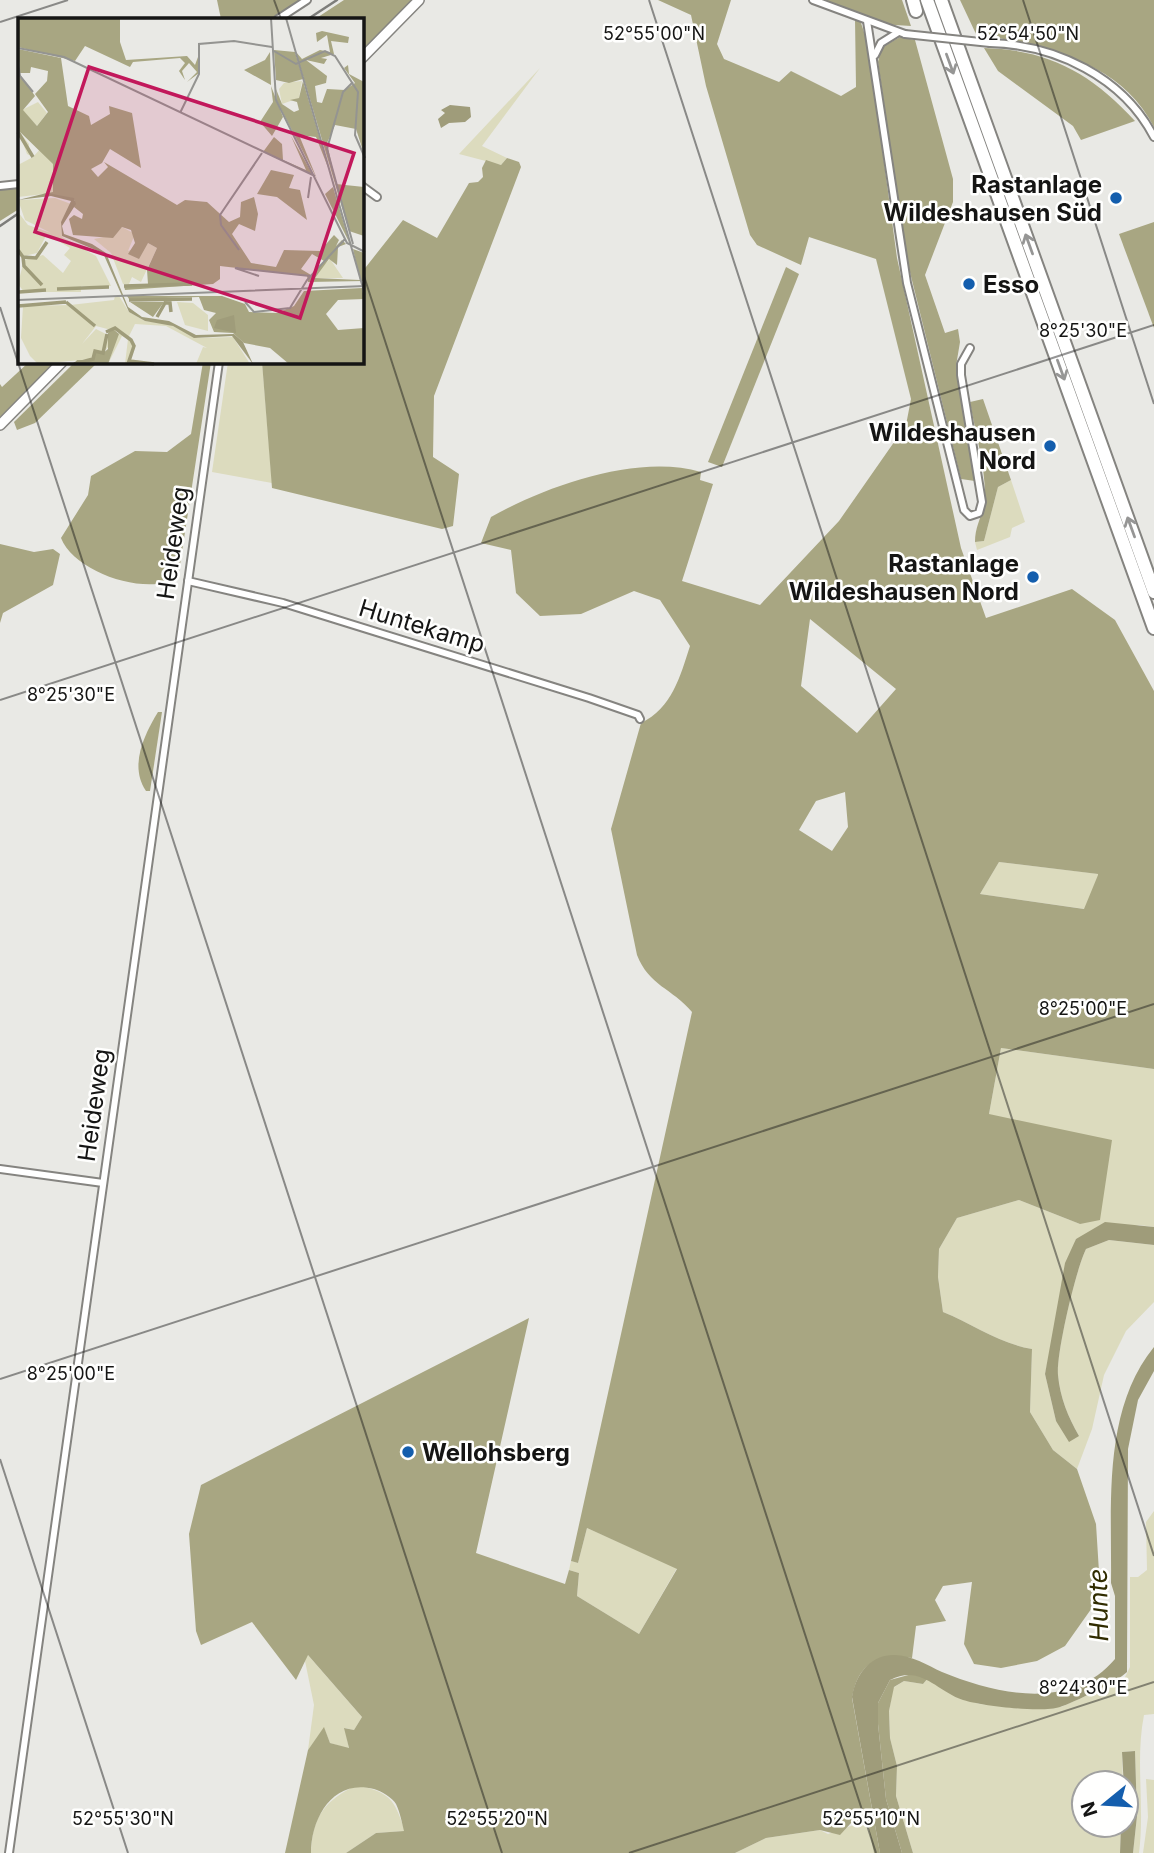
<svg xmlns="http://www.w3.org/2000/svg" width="1154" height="1853" viewBox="0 0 1154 1853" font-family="Inter,sans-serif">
	<rect width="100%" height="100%" fill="#e9e9e5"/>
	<g fill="#dcdbbe">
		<path d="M540 68 482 146 507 158 501 165 459 154Z"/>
		<path d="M228 362H262L272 483 212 472Z"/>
		<path d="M1011 480 1025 522 1012 528 1010 537 977 550 975 542 984 541 998 487Z"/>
		<path d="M999 862 1099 874 1085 909 980 894Z"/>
		<path d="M1001 1048 1154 1069V1227L1139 1225 1076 1239 1045 1374 1056 1421 1079 1436C1068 1417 1060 1397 1058 1375 1056 1353 1076 1269 1086 1249L1109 1240 1154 1245V1302L1126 1331 1104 1375 1092 1429 1077 1469 1053 1450 1030 1412 1032 1349C1000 1344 973 1324 943 1312L938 1277 939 1249 957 1218 1019 1200 1080 1224 989 1114Z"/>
		<path d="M1154 1511V1714L1144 1715C1135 1760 1145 1807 1139 1853H1133L1137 1816 1135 1751 1122 1752 1123 1783H1084V1825H1121L1120 1853H913L896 1796 897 1766 890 1738 889 1711 893 1688 904 1681 923 1684 928 1678 946 1691 979 1704 1061 1707 1124 1679 1130 1667V1577H1138L1147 1570 1146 1522Z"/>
		<path d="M587 1528 677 1568 639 1634 577 1596 579 1573 569 1570 571 1561 578 1563Z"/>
		<path d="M307 1654 362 1717 354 1730 345 1728 349 1749 330 1743 324 1728 308 1750 314 1705 305 1661Z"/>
		<path d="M1146 1779 1154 1780V1853H1143L1148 1817Z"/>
		<path d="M357 1785C391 1793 394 1799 405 1831L376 1833 346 1853H311C312 1817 325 1800 357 1785Z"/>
		<path d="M868 1820 874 1853H735L766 1838 820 1830 828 1834Z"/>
	</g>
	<g fill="#a8a682" fill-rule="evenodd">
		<path d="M217 0H302L272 19H221Z"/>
		<path d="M344 0H413L362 51V19H315Z"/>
		<path d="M658 0H731L717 44 724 59 779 82 791 71 841 96 856 87 855 19 860 20 868 44 897 258 961 548 986 618 1072 589 1115 620 1154 691V1069L1001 1048 989 1114 1112 1140 1100 1220 1080 1224 1019 1200 957 1218 939 1249 938 1277 943 1312C973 1324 1000 1344 1032 1349L1030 1412 1053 1450 1077 1469 1096 1524 1099 1572 1094 1605 1065 1646 1037 1661 1001 1668 974 1664 964 1644 972 1582 943 1586 935 1600 946 1621 916 1626 912 1658C878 1653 858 1663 852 1698L880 1853H874L867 1820 851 1823 840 1835 820 1830 766 1838 735 1853H346L376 1833 404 1831C402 1823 400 1812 396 1804 393 1798 381 1791 374 1789 333 1778 311 1818 311 1853H285L308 1750 324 1727 330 1743 349 1748 344 1728 354 1730 362 1717 308 1655 296 1680 252 1622 201 1645 196 1631 189 1534 201 1485 529 1318 476 1553 565 1584 569 1570 579 1573 577 1596 639 1634 677 1569 587 1528 578 1563 571 1561 692 1012C672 988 649 986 637 955L611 829 641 723C672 708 680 677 690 646L660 600 634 591 581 614 540 616 516 593 511 550 481 543 491 517C546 486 638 453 701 472L700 480 713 484 682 581 760 605 839 521 906 425 911 399 876 259 809 237 801 265 757 245 750 235 706 86 691 15ZM810 619 896 689 857 733 801 686ZM845 792 848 827 832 851 799 830 816 801ZM999 862 1098 874V875L1084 909 980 894Z"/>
		<path d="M825 0H902L911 26 880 24Z"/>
		<path d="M960 0H1154V127C1120 60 1043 46 976 34Z"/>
		<path d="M900 37 915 40 953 179V202L925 275 945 333 958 329 960 342 956 366 975 481 961 479 906 256 878 62 881 48Z"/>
		<path d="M984 48C1049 50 1091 73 1135 121L1081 140 1073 126 998 71Z"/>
		<path d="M507 158 519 162 521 167 434 396 433 457 459 474 453 526 442 529 272 488 262 362H362V272L403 220 437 238 469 183 478 182 483 177 482 168 486 160 501 165Z"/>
		<path d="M19 186V209L0 221V189Z"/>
		<path d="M1154 222V328L1119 234Z"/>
		<path d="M786 267 799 274 722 467 708 462Z"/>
		<path d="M29 362H55L0 417V384L2 387Z"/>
		<path d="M75 362H98L35 423 17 430 14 422Z"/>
		<path d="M203 362H211L178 578C146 596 75 573 61 538L88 495 91 476 135 451 167 452 191 434Z"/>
		<path d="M983 399 1011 480 998 487 984 541 975 542C975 523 985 513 985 495 985 464 975 432 970 402Z"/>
		<path d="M0 544 34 552 53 549 60 554 53 585 3 613 0 623Z"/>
		<path d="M158 712H162L150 791H146C129 766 144 735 158 712Z"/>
		<path d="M912 1674 928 1678 923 1684 904 1681 894 1687 889 1711 890 1738 897 1766 896 1796 913 1853H902L886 1799 878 1724V1703L890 1680Z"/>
	</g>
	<g fill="#9f9c7a">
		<path d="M450 105 470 107 471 117 465 122 449 123 441 128 438 119 445 113 441 110Z"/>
		<path d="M1105 1222 1154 1227V1245L1109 1240 1086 1249C1076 1269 1056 1354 1058 1375 1060 1397 1068 1417 1079 1436L1069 1442 1056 1421 1045 1374 1065 1263 1076 1239Z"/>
		<path d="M1154 1347V1371L1138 1400 1128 1449 1127 1672C1118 1681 1073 1703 1060 1707 1042 1713 982 1706 963 1700 936 1691 921 1664 890 1680L878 1703V1724L886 1799 902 1853H880L852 1697C855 1677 868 1656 892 1655 910 1654 927 1665 942 1672 998 1695 1071 1711 1115 1659V1596L1111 1583C1112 1505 1102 1411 1154 1347Z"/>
		<path d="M1135 1751 1137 1816 1133 1853H1120L1121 1825H1126L1122 1752Z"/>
	</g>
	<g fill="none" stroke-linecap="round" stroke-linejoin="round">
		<defs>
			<g id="minor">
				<path d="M813 0 905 34"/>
				<path d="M278 19 307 0"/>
				<path d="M867 21 907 283 964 510 970 516 979 513 982 502 961 375V364L970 348"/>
				<path d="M990 43C1056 45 1123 77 1154 137"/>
				<path d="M875 55 881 43 897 33"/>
				<path d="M0 186 19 184"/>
				<path d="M362 186 377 197"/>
				<path d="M188 581 283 603 589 698 638 715 640 719"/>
				<path d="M0 1169 103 1183"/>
				<path d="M9 1853 219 362"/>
			</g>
			<g id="secondary">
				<path d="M362 58 419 0"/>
				<path d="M0 425 62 362"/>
			</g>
			<g id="motorway">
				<path d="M913 0 916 11"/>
				<path d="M927 0 1154 628"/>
				<path d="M941 0 1154 592"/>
			</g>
		</defs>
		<use href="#minor" stroke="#858480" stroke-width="10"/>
		<use href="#secondary" stroke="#858480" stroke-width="12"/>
		<use href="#motorway" stroke="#858480" stroke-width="16"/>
		<use href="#minor" stroke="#fff" stroke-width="6"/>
		<use href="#secondary" stroke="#fff" stroke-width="9"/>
		<use href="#motorway" stroke="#fff" stroke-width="12"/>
		<g stroke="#7d7d7a" stroke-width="2.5">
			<path d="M308 19 337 0"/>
			<path d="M0 226 19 213"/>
		</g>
		<defs>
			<path id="minor-bridge" d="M905 34 990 43"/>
		</defs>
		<use href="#minor-bridge" stroke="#858480" stroke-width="10" stroke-linecap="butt"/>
		<use href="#minor-bridge" stroke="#fff" stroke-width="6"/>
	</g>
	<defs><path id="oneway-shaft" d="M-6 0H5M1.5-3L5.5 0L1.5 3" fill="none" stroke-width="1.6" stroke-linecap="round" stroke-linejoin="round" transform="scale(1.75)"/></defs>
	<g stroke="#969695">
		<use href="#oneway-shaft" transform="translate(950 64) rotate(70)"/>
		<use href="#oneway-shaft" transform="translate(1029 244) rotate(-110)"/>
		<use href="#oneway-shaft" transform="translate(1061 370) rotate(70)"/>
		<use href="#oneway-shaft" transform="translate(1131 527) rotate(-110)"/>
	</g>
	<path fill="none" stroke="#151514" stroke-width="2" stroke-opacity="0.45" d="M274 0 281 19M649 0 1154 1556M1023 0 1154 404M0 22 68 0M362 270 876 1853M0 307 502 1853M0 700 1154 325M0 1379 1154 1004M0 1459 128 1853M629 1853 1154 1682"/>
	<g fill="#145ead" stroke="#fffffe" stroke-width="2.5">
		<circle cx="1116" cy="198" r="7"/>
		<circle cx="969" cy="284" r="7"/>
		<circle cx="1050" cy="446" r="7"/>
		<circle cx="1033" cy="577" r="7"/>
		<circle cx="408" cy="1452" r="7"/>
	</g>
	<g text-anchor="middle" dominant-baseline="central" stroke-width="5" stroke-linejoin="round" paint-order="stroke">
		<g font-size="24" font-weight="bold" fill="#151514" stroke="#fffffe" text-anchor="end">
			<text x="1102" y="184">Rastanlage<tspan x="1102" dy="28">Wildeshausen Süd</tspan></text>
			<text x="983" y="284" text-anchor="start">Esso</text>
			<text x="1036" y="432">Wildeshausen<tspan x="1036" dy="28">Nord</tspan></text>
			<text x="1019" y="563">Rastanlage<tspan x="1019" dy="28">Wildeshausen Nord</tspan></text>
			<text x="422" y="1452" text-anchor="start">Wellohsberg</text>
		</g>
		<g font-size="24" fill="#151514" stroke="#fffffe">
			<text transform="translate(173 543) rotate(-82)">Heideweg</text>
			<text transform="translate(422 626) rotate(17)">Huntekamp</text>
			<text transform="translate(94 1105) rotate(-82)">Heideweg</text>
		</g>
		<g font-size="26" font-style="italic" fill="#302c00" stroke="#fffffe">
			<text transform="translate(1098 1605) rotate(-91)">Hunte</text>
		</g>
	</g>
	<g transform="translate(18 18)">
		<rect width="346" height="346" fill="#e9e9e5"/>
		<path d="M284 63 281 80 264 86 261 71 266 65ZM20 84 29 95 19 108 4 92ZM0 112 11 126V136L16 138 22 131 35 145V175L0 179V147L15 139 9 136ZM37 180 53 186 43 204 44 219 78 238 93 268H63V274H6L0 266 6 242 25 237 45 255 53 243 46 237 52 230 29 216 19 235 6 238 0 232V194L10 207 33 215 7 202 0 182ZM104 209 117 216 110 233 130 225 139 230 123 264 114 259 111 266H105L93 235 76 221 96 217ZM312 241 325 260H296L301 252ZM97 278H101L111 294 127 303 151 306 180 320 215 319 232 346H178L185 329 189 330 148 308 117 306 111 318 117 329 112 341 137 346H107L110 321 104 318 90 346 101 314 78 308 64 326 78 311 90 317 91 328 84 336 76 332 74 341 20 346 12 338 3 320 5 288 52 287 96 282ZM159 284 175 285 190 297V313L167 307Z" fill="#dcdbbe"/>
		<path d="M0 0H102V24L108 42 169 38 177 47 180 39 181 55 169 64 179 54 171 45 164 53 167 62 161 53 167 45 162 40 115 44 112 49 67 28 57 43 0 29ZM304 13 331 19 330 25 313 23 316 36 303 40 309 41 306 46 288 42 309 58 308 65 297 68 299 84 304 85 309 71 327 72 337 65 326 50 330 47 331 56 346 64V136L338 111 317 107 309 125 318 166 346 169V218L331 213 278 34 284 41 302 32 312 34 309 17 299 24 298 15ZM0 31 43 40 50 88 71 98 73 107 92 96 91 88 114 95 123 150 92 131 84 145 73 151 80 159 90 149 86 144 159 187 167 182 189 184 211 204 222 199 223 184 236 179 240 196 237 213 221 206 214 216 233 245 258 249 266 232 302 233 316 217 321 222 318 228 324 222 328 226 320 229 319 247 311 241 297 260 342 262 335 231 346 235V263L290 264 289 258 202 248V261L195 266 107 272 106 268 175 266H130L129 252 139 230 130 225 121 241 110 236 117 225 113 212 104 209 95 220 55 217 51 201 56 197 64 201 65 196 56 189 57 182 25 176 35 174V146L0 112V46L1 55 17 78 5 92 19 108 30 94 17 76 29 63 30 53 13 49 12 55H2ZM294 236 306 243 293 257 283 251ZM256 32 277 34 285 61 271 65 258 62ZM252 34 253 67 226 52 247 42ZM285 63 311 152 298 119 281 117 299 161 259 83 258 71 264 86 276 94 281 92 279 84 272 82 281 80ZM253 68 265 99 254 118 242 104 255 84ZM273 118 295 157 245 134 256 119 264 126 265 142 288 152ZM253 152 276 157 271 170 282 172 289 202 259 179 239 176ZM315 169 332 226 307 176ZM344 270 346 281 320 282 308 296 320 312 346 310V346H271L252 330 226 325 215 315 196 314 191 302 198 295 186 292 181 279 111 281 109 278H204L227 286 231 294 259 295 276 288 286 273ZM112 284H146L135 299ZM95 311 101 316 90 346H56L59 342H75L76 333 84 336 90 331V315Z" fill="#a8a682" fill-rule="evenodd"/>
		<path d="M29 175 56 180 58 186 44 208 46 216 74 226 88 235 110 289 124 299 151 303 178 317 216 316 225 324 235 346 214 318 176 320 155 308 127 303 111 294 85 235 44 218 43 204 53 183 33 178 0 182ZM216 297 218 315 196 310 199 302Z" fill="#9f9c7a"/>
		<path fill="none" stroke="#9f9c7a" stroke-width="3.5" d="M0 114 15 139M0 232 5 239 18 240 29 224M5 239 6 248 24 267M106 268 174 266M39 271 91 269M1 274 28 272M111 282 174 281M48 284 77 308M0 288 48 284M139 299 147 285H152L153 294M88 314 97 310 113 322 116 328 111 343 136 346M56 346 75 341 77 333 85 335 89 316"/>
		<path fill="none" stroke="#949491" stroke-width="2" d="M253 0 258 82 329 225 347 234M268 0 347 277M0 30 46 39 297 158M256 33 278 46 307 33 317 38 340 74 337 117 347 140M0 44 2 58 15 74M162 95 181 56V26L216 23 254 29M290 180 293 159M335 226 309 131 325 74 335 64M221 232 203 207 202 197 244 135M241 258 217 250 292 258M0 282 347 268M227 284 236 294 272 290 289 262 327 221"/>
		<path fill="#c2185b" fill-opacity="0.15" stroke="#c2185b" stroke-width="3.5" d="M71 49 336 135 282 300 17 214Z"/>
		<rect width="346" height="346" fill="none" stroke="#151514" stroke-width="3.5"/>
	</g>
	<g font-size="18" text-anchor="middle" fill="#151514" stroke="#fffffe" stroke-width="5" stroke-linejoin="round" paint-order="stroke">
		<text x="654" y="40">52°55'00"N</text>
		<text x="1028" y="40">52°54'50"N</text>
		<text x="1083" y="337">8°25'30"E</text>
		<text x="71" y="701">8°25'30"E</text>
		<text x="1083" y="1015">8°25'00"E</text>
		<text x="71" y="1380">8°25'00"E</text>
		<text x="1083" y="1694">8°24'30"E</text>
		<text x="123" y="1825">52°55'30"N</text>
		<text x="497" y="1825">52°55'20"N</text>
		<text x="871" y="1825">52°55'10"N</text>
	</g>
	<g transform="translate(1105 1804) rotate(252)"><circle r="33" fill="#fffffe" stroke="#a1a1a0" stroke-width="2"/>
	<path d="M0-5L12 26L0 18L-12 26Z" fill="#145ead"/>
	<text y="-10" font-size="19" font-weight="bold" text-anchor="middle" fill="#151514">N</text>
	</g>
</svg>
